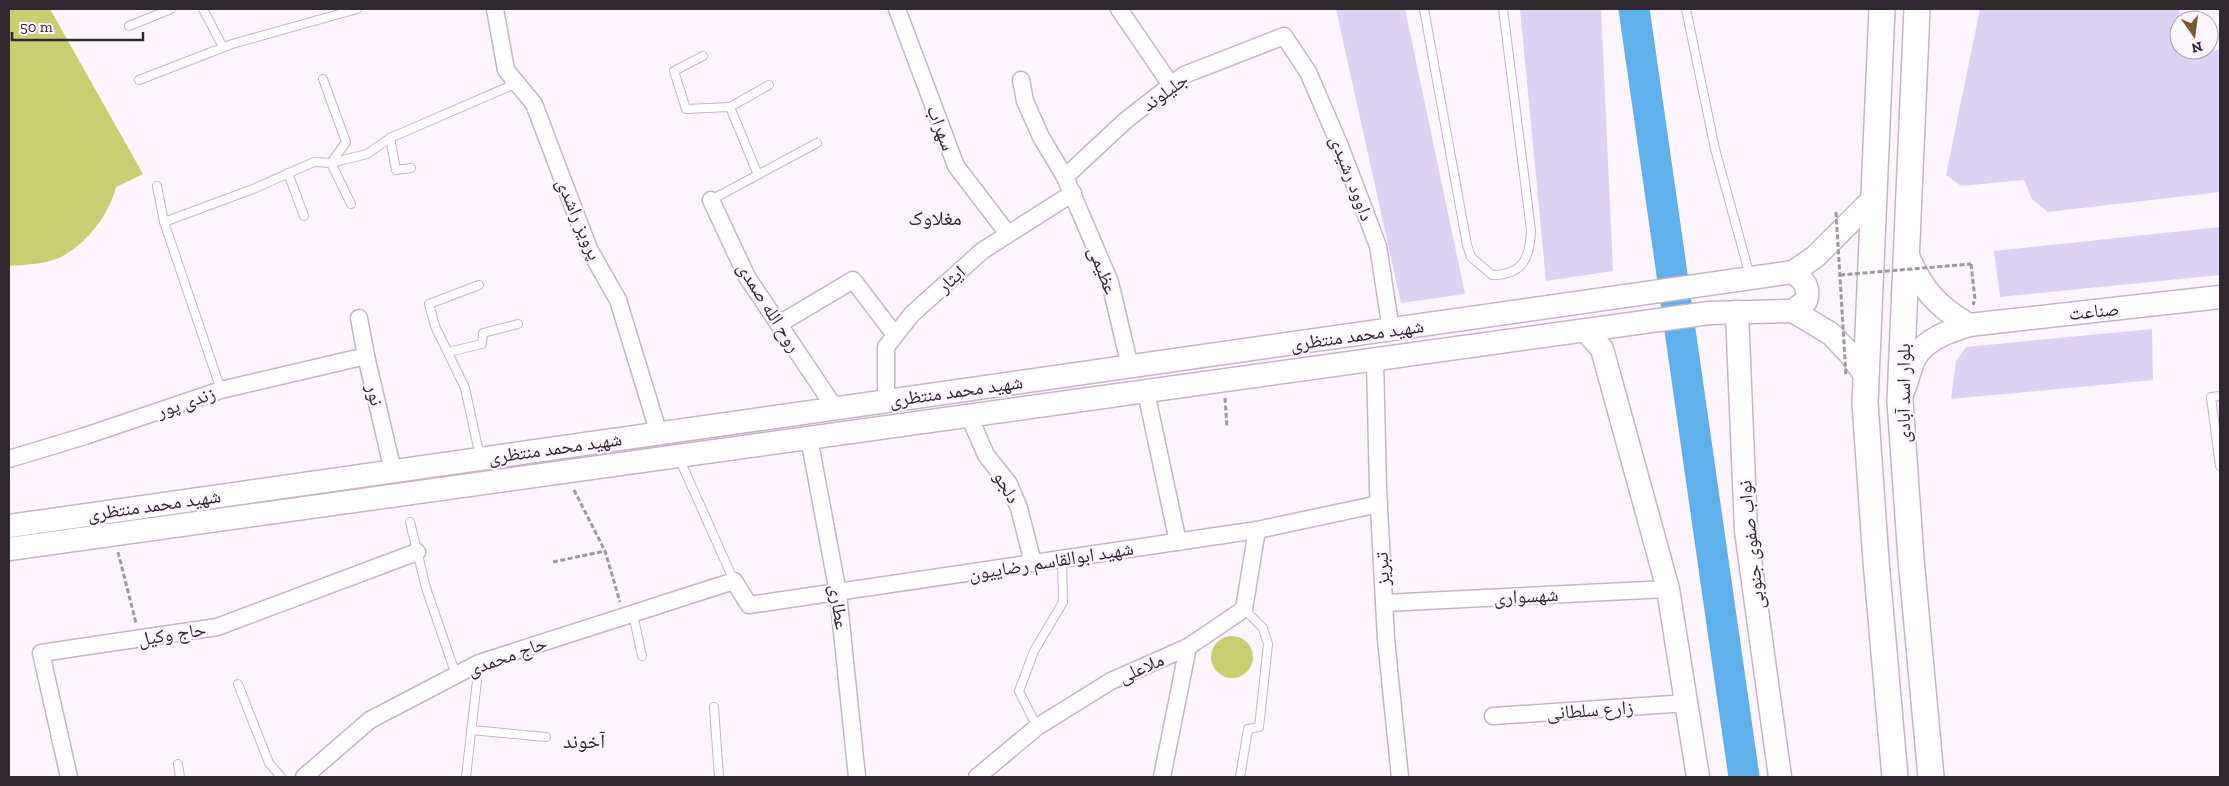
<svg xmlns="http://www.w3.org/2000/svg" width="2229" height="786" viewBox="0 0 2229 786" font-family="'Zilla Slab','Noto Naskh Arabic',serif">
	<rect width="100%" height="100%" fill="#fdf5fd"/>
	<path fill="#c8ce71" d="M9 9H50L143 174 116 187C109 215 86 245 59 258 44 264 25 265 9 266Z"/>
	<circle fill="#c7ce70" cx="1232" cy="657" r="21"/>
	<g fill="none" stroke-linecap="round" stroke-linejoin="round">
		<path stroke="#5fb0eb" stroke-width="31" d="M1634 9 1744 777"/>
	</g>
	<g fill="#dbd2f4">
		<path d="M1336 9H1405L1465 294 1401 303Z"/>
		<path d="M1520 9H1601L1613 271 1546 281Z"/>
		<path d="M1980 9H2179V50H2220V192L2048 212 2032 199 2024 180 1961 186 1946 175Z"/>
		<path d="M2220 227V275L2000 297 1994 251Z"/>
		<path d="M2152 329 2153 380 1951 399 1956 361 1966 347Z"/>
	</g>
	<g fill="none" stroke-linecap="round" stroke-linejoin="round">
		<defs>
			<g id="lane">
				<path d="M203 9 223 47"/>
				<path d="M1424 9 1467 245 1471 257 1492 275C1523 275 1530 258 1531 230L1503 9"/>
				<path d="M1686 9 1715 149 1750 276"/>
				<path d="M129 26 171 9"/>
				<path d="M703 56 674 71 686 109 730 107"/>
				<path d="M323 79 346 142 331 163 351 204"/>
				<path d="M139 80 232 44 357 9"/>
				<path d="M390 138 396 170 411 168"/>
				<path d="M288 173 304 216"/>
				<path d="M758 175 730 107 769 85"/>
				<path d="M157 186 164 222"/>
				<path d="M711 200 817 143"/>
				<path d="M479 285 429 304 435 326 465 388 480 457"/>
				<path d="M448 352 482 344 483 333 518 324"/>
				<path d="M221 390 164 222 253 189 314 162 331 163 367 154 390 138 517 83"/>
				<path d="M2220 396 2211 397 2220 466"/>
				<path d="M679 458 734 581"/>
				<path d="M410 522 426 588 456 675"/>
				<path d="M633 614 642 656"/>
				<path d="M238 684 269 763 281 777"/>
				<path d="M714 707 719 777"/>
				<path d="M1037 727 1019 691 1034 651 1063 602 1062 559"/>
				<path d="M471 730 546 737"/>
				<path d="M178 764 180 777"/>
				<path d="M466 777 479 663"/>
				<path d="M1240 777 1248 729 1259 727 1268 644 1263 628 1244 609"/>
			</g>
			<g id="street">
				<path d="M495 9 506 70 534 104 589 249 618 300 659 434"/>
				<path d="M897 9 956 166 1008 234"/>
				<path d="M1119 9 1171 85"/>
				<path d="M1021 80 1025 101 1041 137 1065 177 1110 282 1130 367"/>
				<path d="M1065 177 1125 121 1184 75 1284 36 1308 72 1340 146 1378 246 1391 330"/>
				<path d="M711 200 747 277 835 408"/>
				<path d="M359 318 366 356 393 471"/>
				<path d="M779 324 853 280 895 335"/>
				<path d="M1375 360 1378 489 1386 639 1400 777"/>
				<path d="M1146 392 1178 542"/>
				<path d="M886 401V347L912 314 982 251 1073 193"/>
				<path d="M969 416 986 455 1009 484 1019 508 1033 563"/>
				<path d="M809 438 838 593 857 777"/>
				<path d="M9 459 85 436 221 390 366 356"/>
				<path d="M1384 603 1668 589"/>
				<path d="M1493 716 1687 703"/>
				<path d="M69 777 41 653 217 627 417 552"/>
				<path d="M304 777 370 720 479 663 734 581 749 605 1257 530 1379 504"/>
				<path d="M977 777 1037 727 1111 681 1188 647 1244 609 1257 530"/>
				<path d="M1162 777 1188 647"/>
			</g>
			<g id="secondary">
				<path d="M1907 254C1922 289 1936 306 1969 325"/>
				<path d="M1793 272C1804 280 1810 287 1806 301L1793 311"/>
				<path d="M1737 312 1746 531 1780 777"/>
				<path d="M1586 331 1602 349 1668 589 1698 777"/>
				<path d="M1904 389C1908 379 1910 368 1915 358 1925 339 1950 331 1969 325L2220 297"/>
				<path d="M9 526 1793 272 1815 257 1874 198"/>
				<path d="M9 549 1709 313 1793 311 1831 334 1850 354 1866 376"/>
			</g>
			<g id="primary">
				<path d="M1882 9 1865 403 1876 561 1895 777"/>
				<path d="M1917 9 1900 401 1911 559 1931 777"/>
			</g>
		</defs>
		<use href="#lane" stroke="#c7b4c7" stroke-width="10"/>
		<use href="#street" stroke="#c7b4c7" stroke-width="19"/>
		<use href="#secondary" stroke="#c7b4c7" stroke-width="25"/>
		<use href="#primary" stroke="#c7b4c7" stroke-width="28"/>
		<g stroke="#9f989f" stroke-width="3" stroke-dasharray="5 2.5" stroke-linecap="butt">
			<path d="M1971 264 1975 299 1973 305"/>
			<path d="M1225 398 1227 427"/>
			<path d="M574 490 605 551 620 602"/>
			<path d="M118 552 136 623"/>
			<path d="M553 562 605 551"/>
		</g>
		<use href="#lane" stroke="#fff" stroke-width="8"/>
		<use href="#street" stroke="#fff" stroke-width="16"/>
		<use href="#secondary" stroke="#fff" stroke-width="22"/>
		<use href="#primary" stroke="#fff" stroke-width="25"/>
		<g stroke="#9f989f" stroke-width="3" stroke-dasharray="5 2.5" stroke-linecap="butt">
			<path d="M1836 212 1846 376"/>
			<path d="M1840 275 1971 264"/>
		</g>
	</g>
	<g text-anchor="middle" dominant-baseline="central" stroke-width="4.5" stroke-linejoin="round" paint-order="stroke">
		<g font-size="19" fill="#2f282f" stroke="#fdf5fd">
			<text transform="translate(1165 92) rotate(-36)">جلیلوند</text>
			<text transform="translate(941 128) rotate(69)">سهراب</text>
			<text transform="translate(1352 178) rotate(69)">داوود رشیدی</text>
			<text transform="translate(579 219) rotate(67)">پرویز راشدی</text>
			<text transform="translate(1103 270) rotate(69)">عظیمی</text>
			<text transform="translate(951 279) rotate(-42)">ایثار</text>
			<text transform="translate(769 307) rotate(58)">روح الله صمدی</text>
			<text transform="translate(2094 311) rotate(-6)">صناعت</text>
			<text transform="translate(1357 335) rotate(-8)">شهید محمد منتظری</text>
			<text transform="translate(956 391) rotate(-8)">شهید محمد منتظری</text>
			<text transform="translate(1903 393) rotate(-90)">بلوار اسد آبادی</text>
			<text transform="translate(375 395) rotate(77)">نور</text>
			<text transform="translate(186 402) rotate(-19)">زندی پور</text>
			<text transform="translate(555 448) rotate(-8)">شهید محمد منتظری</text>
			<text transform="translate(1007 487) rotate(60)">دلجو</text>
			<text transform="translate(154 505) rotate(-8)">شهید محمد منتظری</text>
			<text transform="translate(1751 545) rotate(-96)">نواب صفوی جنوبی</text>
			<text transform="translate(1051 561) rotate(-9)">شهید ابوالقاسم رضاییون</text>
			<text transform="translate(1382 569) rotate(-93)">تبریز</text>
			<text transform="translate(1526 596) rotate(-3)">شهسواری</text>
			<text transform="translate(839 607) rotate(83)">عطاری</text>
			<text transform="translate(172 634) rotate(-9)">حاج وکیل</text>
			<text transform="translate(507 656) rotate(-20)">حاج محمدی</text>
			<text transform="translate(1141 668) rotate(-24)">ملاعلی</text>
			<text transform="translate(1590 710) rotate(-4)">زارع سلطانی</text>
		</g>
		<g font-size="20" fill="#2f282f" stroke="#fdf5fd">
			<text x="935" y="218">مغلاوک</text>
			<text x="584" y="741">آخوند</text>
		</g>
	</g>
	<rect width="2229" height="786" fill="none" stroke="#2f282f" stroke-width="20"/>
	<g transform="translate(2194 35) rotate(166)"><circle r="24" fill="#fdf5fd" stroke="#aba3ab"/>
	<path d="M0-4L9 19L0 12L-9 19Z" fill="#775a2e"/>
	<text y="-8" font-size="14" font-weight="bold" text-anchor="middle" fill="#2f282f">N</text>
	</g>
	<path d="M12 32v8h131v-8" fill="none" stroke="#2f282f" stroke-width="2.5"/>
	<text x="20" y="32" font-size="15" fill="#2f282f" stroke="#fdf5fd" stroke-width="4" paint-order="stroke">50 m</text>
</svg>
